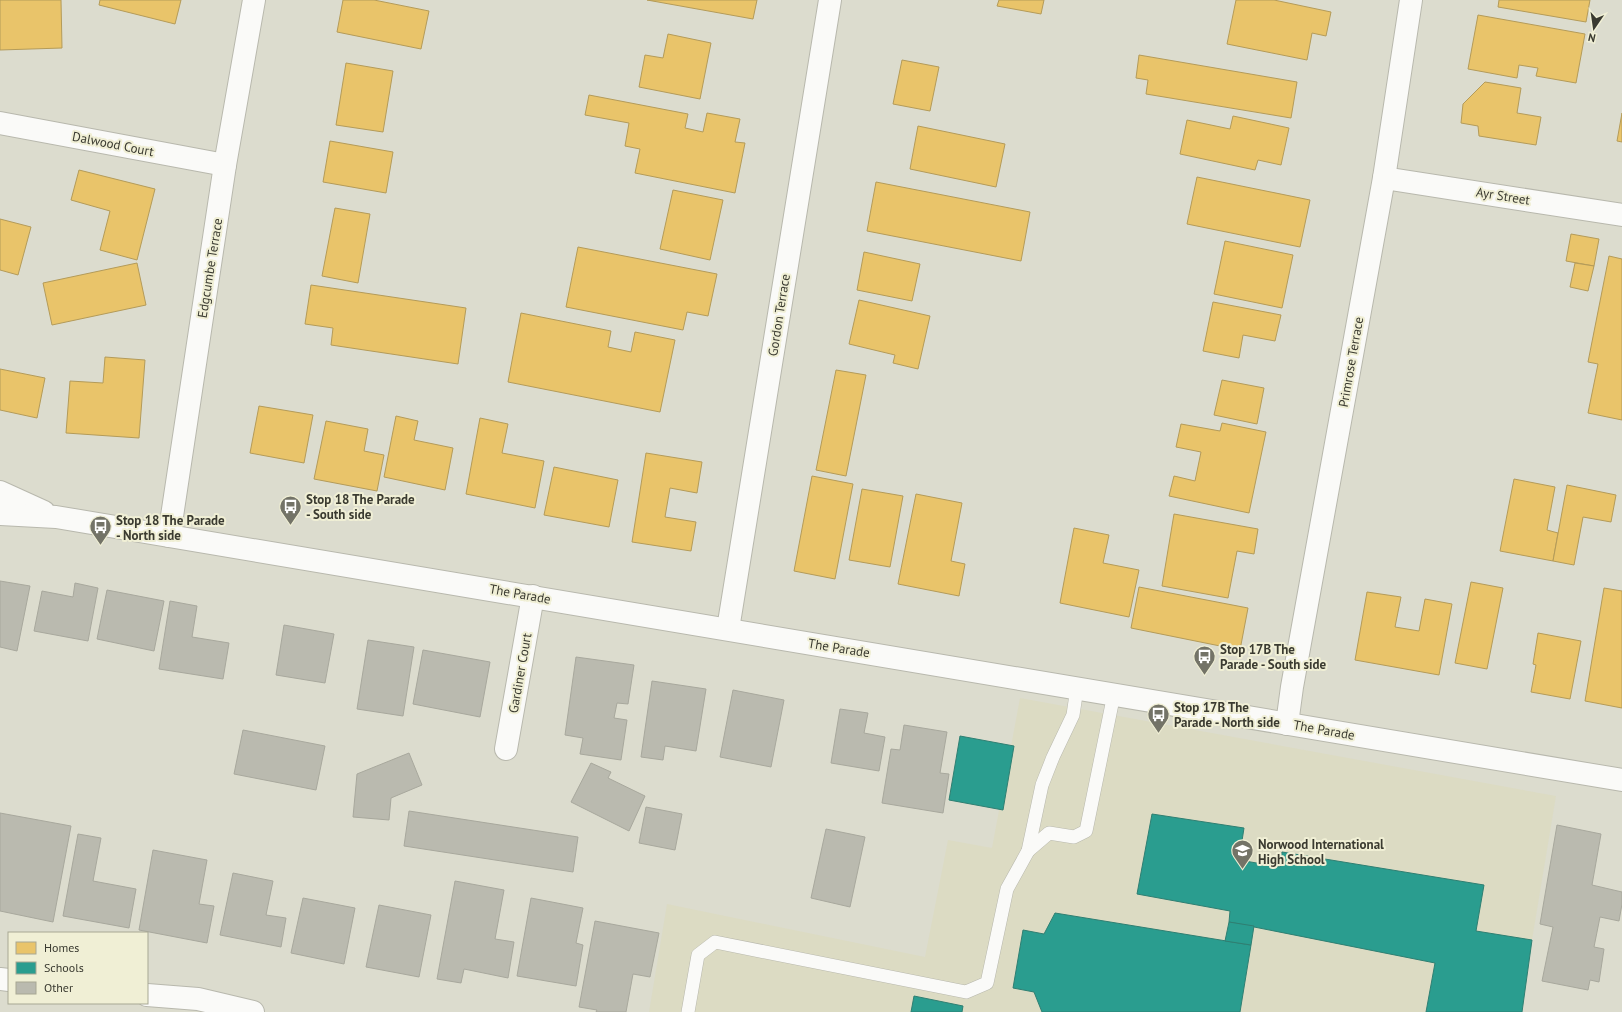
<svg xmlns="http://www.w3.org/2000/svg" width="1622" height="1012" viewBox="0 0 1622 1012" font-family="'PT Sans',sans-serif">
	<rect width="100%" height="100%" fill="#dcdcce"/>
	<path fill="#dcdbc3" d="M1020 698 1556 796 1532 940 1522 1012H649L667 904 925 957 948 840 992 848Z"/>
	<g fill="#e9c46a" stroke="#b49b59">
		<path d="M0 0H61L62 48 0 50Z"/>
		<path d="M100 0H181L175 24 99 5Z"/>
		<path d="M343 0H374L429 11 421 49 337 32Z"/>
		<path d="M647 0H757L753 19Z"/>
		<path d="M999 0H1044L1041 14 997 6Z"/>
		<path d="M1236 0H1274L1331 12 1326 36 1312 33 1307 60 1227 44Z"/>
		<path d="M1499 0H1590L1586 22 1498 7Z"/>
		<path d="M1478 15 1585 34 1576 83 1536 76 1538 68 1519 65 1517 78 1468 69Z"/>
		<path d="M668 34 711 43 700 99 639 87 645 55 663 58Z"/>
		<path d="M1139 55 1297 82 1291 118 1146 94 1148 80 1136 78Z"/>
		<path d="M902 60 939 67 930 111 893 104Z"/>
		<path d="M346 63 393 71 383 132 336 125Z"/>
		<path d="M1485 82 1521 88 1517 113 1541 117 1536 145 1479 136 1478 126 1461 123 1463 104Z"/>
		<path d="M589 95 688 114 685 128 703 132 707 113 740 119 735 142 745 143 735 193 635 173 640 149 625 146 629 123 585 115Z"/>
		<path d="M1622 113V142L1617 141Z"/>
		<path d="M1233 116 1289 128 1281 165 1258 160 1255 170 1180 154 1187 120 1230 129Z"/>
		<path d="M918 126 1005 144 996 187 910 169Z"/>
		<path d="M330 141 393 152 386 193 323 182Z"/>
		<path d="M79 170 155 189 137 260 100 250 110 211 71 200Z"/>
		<path d="M1197 177 1310 200 1300 247 1187 224Z"/>
		<path d="M876 182 1030 212 1021 261 867 231Z"/>
		<path d="M673 190 723 200 710 260 660 249Z"/>
		<path d="M335 208 370 214 358 283 322 276Z"/>
		<path d="M0 219 31 227 18 275 0 270Z"/>
		<path d="M1571 234 1599 239 1594 266 1566 261Z"/>
		<path d="M1225 241 1293 255 1282 308 1214 294Z"/>
		<path d="M578 247 717 274 708 316 687 312 683 330 566 307Z"/>
		<path d="M864 252 920 264 912 301 857 290Z"/>
		<path d="M1609 256 1622 259V420L1588 413 1598 364 1588 362Z"/>
		<path d="M137 263 146 305 52 325 43 283Z"/>
		<path d="M1575 263 1594 266 1588 291 1570 287Z"/>
		<path d="M311 285 466 308 458 364 331 345 333 328 305 324Z"/>
		<path d="M859 300 930 316 918 369 893 363 895 355 849 344Z"/>
		<path d="M1213 302 1281 315 1275 341 1243 335 1239 358 1203 351Z"/>
		<path d="M521 313 611 331 608 347 631 352 635 332 675 340 660 412 508 382Z"/>
		<path d="M105 357 145 360 139 438 66 433 70 381 103 383Z"/>
		<path d="M0 369 45 378 37 418 0 410Z"/>
		<path d="M836 370 866 375 846 476 816 470Z"/>
		<path d="M1222 380 1264 388 1257 424 1214 415Z"/>
		<path d="M259 406 313 415 304 463 250 453Z"/>
		<path d="M396 416 418 421 414 440 453 448 445 490 384 477Z"/>
		<path d="M480 418 508 424 502 453 544 461 535 508 466 494Z"/>
		<path d="M326 421 368 429 364 451 384 455 377 491 314 479Z"/>
		<path d="M1222 423 1266 432 1249 513 1169 496 1174 476 1195 481 1201 452 1176 447 1181 424 1220 431Z"/>
		<path d="M646 453 702 462 697 493 670 488 665 517 696 522 691 551 632 542Z"/>
		<path d="M554 467 618 480 609 527 544 515Z"/>
		<path d="M812 476 853 484 835 579 794 571Z"/>
		<path d="M1514 479 1555 487 1547 530 1558 533 1553 561 1500 551Z"/>
		<path d="M1567 485 1616 495 1611 522 1583 517 1574 565 1553 561Z"/>
		<path d="M862 489 903 496 890 567 849 560Z"/>
		<path d="M916 494 962 503 951 561 965 564 959 596 898 584Z"/>
		<path d="M1174 514 1258 529 1254 554 1237 551 1228 598 1162 586Z"/>
		<path d="M1074 528 1109 535 1103 563 1139 570 1129 617 1060 603Z"/>
		<path d="M1471 582 1503 588 1487 669 1455 663Z"/>
		<path d="M1139 587 1248 608 1240 650 1131 628Z"/>
		<path d="M1604 588 1622 591V708L1585 701Z"/>
		<path d="M1367 592 1401 597 1395 627 1419 631 1425 599 1452 604 1439 675 1355 660Z"/>
		<path d="M1538 633 1581 641 1570 699 1531 692 1536 665 1533 664Z"/>
	</g>
	<g fill="#2a9d8f" stroke="#2f7f72">
		<path d="M960 736 1014 746 1003 810 949 800Z"/>
		<path d="M1152 814 1244 828 1239 860 1280 867 1282 852 1484 885 1476 931 1532 940 1522 1012H1426L1435 963 1229 922 1230 911 1137 894Z"/>
		<path d="M1055 913 1251 945 1240 1012H1042L1034 992 1013 988 1023 930 1044 934Z"/>
		<path d="M1229 922 1254 926 1251 945 1225 941Z"/>
		<path d="M914 996 963 1006 962 1012H911Z"/>
	</g>
	<g fill="#babaaf" stroke="#a8a89d">
		<path d="M0 581 30 586 17 651 0 647Z"/>
		<path d="M75 583 98 588 88 641 34 631 42 591 73 597Z"/>
		<path d="M107 590 164 601 154 651 97 639Z"/>
		<path d="M170 601 197 606 192 637 229 643 223 679 159 669Z"/>
		<path d="M284 625 334 634 325 683 276 675Z"/>
		<path d="M368 640 414 647 403 716 357 709Z"/>
		<path d="M423 650 490 662 480 717 413 704Z"/>
		<path d="M576 657 634 665 628 704 617 703 614 718 627 720 621 760 580 754 583 738 565 735Z"/>
		<path d="M652 681 706 689 696 751 665 746 663 760 641 757Z"/>
		<path d="M733 690 784 700 771 767 720 757Z"/>
		<path d="M840 709 868 713 864 733 885 737 879 771 831 763Z"/>
		<path d="M904 725 947 732 940 773 949 774 943 813 882 803 891 749 900 750Z"/>
		<path d="M243 730 325 746 316 790 234 774Z"/>
		<path d="M409 753 422 785 391 798 389 820 353 817 357 774Z"/>
		<path d="M591 763 611 772 608 778 645 796 629 831 571 802Z"/>
		<path d="M646 807 682 814 675 850 639 843Z"/>
		<path d="M409 811 578 837 573 872 404 846Z"/>
		<path d="M0 813 71 826 53 922 0 911Z"/>
		<path d="M1557 825 1601 834 1592 885 1622 892V904L1619 921 1600 917 1594 947 1604 949 1599 982 1590 980 1588 990 1542 981 1553 927 1540 924Z"/>
		<path d="M826 829 865 837 850 907 811 898Z"/>
		<path d="M78 834 101 838 93 881 136 889 129 928 63 916Z"/>
		<path d="M153 850 207 860 199 904 214 906 207 943 139 930Z"/>
		<path d="M233 873 273 881 266 915 286 918 281 947 220 935Z"/>
		<path d="M455 881 504 890 495 939 514 942 508 978 464 969 461 983 437 979Z"/>
		<path d="M303 898 355 908 344 964 291 953Z"/>
		<path d="M531 898 583 908 576 943 583 945 576 986 517 976Z"/>
		<path d="M379 905 431 915 419 977 366 967Z"/>
		<path d="M595 921 659 933 650 977 633 974 626 1012H596L597 1010 579 1007Z"/>
	</g>
	<g fill="none" stroke-linecap="round" stroke-linejoin="round">
		<defs>
			<g id="service">
				<path d="M1028 851 1049 833 1074 837 1086 831 1114 694"/>
				<path d="M688 1012 698 955 715 942 966 992 987 983 1007 889 1028 851 1042 785 1053 757 1073 715 1077 688"/>
			</g>
			<g id="minor">
				<path d="M0 123 225 165"/>
				<path d="M1384 178 1622 215"/>
				<path d="M169 536 225 165 254 0"/>
				<path d="M728 629 830 0"/>
				<path d="M1287 724 1292 687 1384 178 1411 0"/>
				<path d="M506 749 533 596"/>
				<path d="M0 979 9 980"/>
				<path d="M147 995 198 999 253 1012"/>
			</g>
			<g id="secondary">
				<path d="M0 492 44 512"/>
				<path d="M0 514 56 517 1622 780"/>
			</g>
		</defs>
		<use href="#service" stroke="#b8b8ad" stroke-width="14"/>
		<use href="#minor" stroke="#b8b8ad" stroke-width="24"/>
		<use href="#secondary" stroke="#b8b8ad" stroke-width="24"/>
		<use href="#service" stroke="#fafaf8" stroke-width="13"/>
		<use href="#minor" stroke="#fafaf8" stroke-width="22"/>
		<use href="#secondary" stroke="#fafaf8" stroke-width="22"/>
	</g>
	<defs>
		<symbol id="bus-pin" viewBox="-11 -11 22 30"><path d="M0 17L-7.5 6A9.5 9.5 0 1 1 7.5 6Z" fill="#737367" stroke="#f0efd5"/><path d="M-5-6H5V4H4V6H2V4H-2V6H-4V4H-5ZM-3.5-4V0h7V-4ZM-3.5 1.2v1.5H-2V1.2ZM2 1.2v1.5H3.5V1.2Z" fill="#fff"/></symbol>
		<symbol id="school-pin" viewBox="-11 -11 22 30"><path d="M0 17L-7.5 6A9.5 9.5 0 1 1 7.5 6Z" fill="#737367" stroke="#f0efd5"/><path d="M0-5L7-2L0 1L-7-2ZM-4 1L0 2.5L4 1V4Q0 6-4 4Z" fill="#fff"/></symbol>
	</defs>
	<g fill-rule="evenodd">
		<use href="#bus-pin" x="278" y="494" width="25" height="34"/>
		<use href="#bus-pin" x="88" y="514" width="25" height="34"/>
		<use href="#bus-pin" x="1192" y="644" width="25" height="34"/>
		<use href="#bus-pin" x="1146" y="702" width="25" height="34"/>
		<use href="#school-pin" x="1230" y="838" width="25" height="34"/>
	</g>
	<g text-anchor="middle" dominant-baseline="central" stroke-width="4" stroke-linejoin="round" paint-order="stroke">
		<g font-size="13" fill="#3a3a30" stroke="#f0efd5">
			<text transform="translate(113 144) rotate(11)">Dalwood Court</text>
			<text transform="translate(1503 196) rotate(9)">Ayr Street</text>
			<text transform="translate(210 268) rotate(-81)">Edgcumbe Terrace</text>
			<text transform="translate(779 315) rotate(-81)">Gordon Terrace</text>
			<text transform="translate(1351 362) rotate(-80)">Primrose Terrace</text>
			<text transform="translate(520 594) rotate(10)">The Parade</text>
			<text transform="translate(839 648) rotate(9)">The Parade</text>
			<text transform="translate(520 673) rotate(-80)">Gardiner Court</text>
			<text transform="translate(1324 730) rotate(10)">The Parade</text>
		</g>
		<g font-size="13" font-weight="bold" fill="#3a3a30" stroke="#f0efd5" text-anchor="start">
			<text x="306" y="499">Stop 18 The Parade<tspan x="306" dy="15">- South side</tspan></text>
			<text x="116" y="520">Stop 18 The Parade<tspan x="116" dy="15">- North side</tspan></text>
			<text x="1220" y="649">Stop 17B The<tspan x="1220" dy="15">Parade - South side</tspan></text>
			<text x="1174" y="707">Stop 17B The<tspan x="1174" dy="15">Parade - North side</tspan></text>
			<text x="1258" y="844">Norwood International<tspan x="1258" dy="15">High School</tspan></text>
		</g>
	</g>
	<rect x="8" y="932" width="140" height="72" fill="#f0efd5" stroke="#a7a793"/>
	<rect x="16" y="942" width="20" height="12" fill="#e9c46a" stroke="#a7a793"/>
	<text x="44" y="952" font-size="12" fill="#3a3a30">Homes</text>
	<rect x="16" y="962" width="20" height="12" fill="#2a9d8f" stroke="#a7a793"/>
	<text x="44" y="972" font-size="12" fill="#3a3a30">Schools</text>
	<rect x="16" y="982" width="20" height="12" fill="#babaaf" stroke="#a7a793"/>
	<text x="44" y="992" font-size="12" fill="#3a3a30">Other</text>
	<g transform="translate(1594 28) rotate(193)" stroke="#f0efd5" stroke-width="3" paint-order="stroke">
	<path d="M0-3L7 15L0 10L-7 15Z" fill="#3a3a30"/>
	<text y="-6" font-size="11" font-weight="bold" text-anchor="middle" fill="#3a3a30">N</text>
	</g>
</svg>
